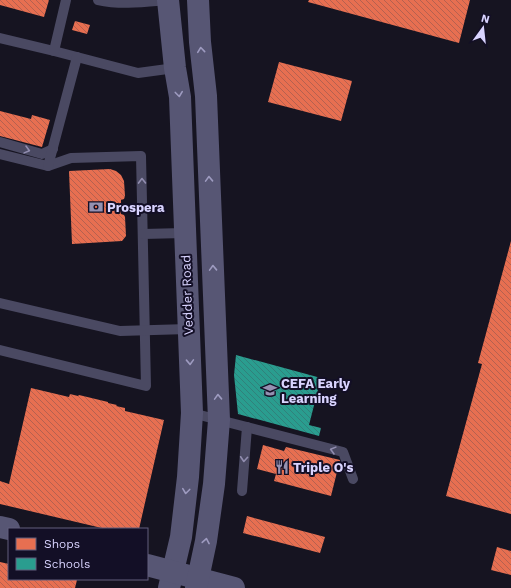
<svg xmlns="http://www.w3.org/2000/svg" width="511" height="588" viewBox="0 0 511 588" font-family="'Work Sans',sans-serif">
	<defs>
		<pattern id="shops-back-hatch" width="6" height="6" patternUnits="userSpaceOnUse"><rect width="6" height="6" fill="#e76f51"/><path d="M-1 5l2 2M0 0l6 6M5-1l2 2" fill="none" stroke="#b56150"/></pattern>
		<pattern id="schools-back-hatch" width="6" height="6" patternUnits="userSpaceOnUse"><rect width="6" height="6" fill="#2a9d8f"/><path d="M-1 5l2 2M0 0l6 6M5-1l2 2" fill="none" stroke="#31817b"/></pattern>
	</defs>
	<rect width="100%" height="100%" fill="#161421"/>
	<g fill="url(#shops-back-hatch)">
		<path d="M0 0H49L44 17 0 5Z"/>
		<path d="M309 0H470L459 43 308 2Z"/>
		<path d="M75 21 90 25 87 34 72 30Z"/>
		<path d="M279 62 352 81 341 121 268 102Z"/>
		<path d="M0 111 31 119 32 115 50 120 42 147 0 136Z"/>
		<path d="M110 169 116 171 121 175 124 181 125 196 124 199 121 200V214L124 215 125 217 126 236 122 241 72 244 69 171Z"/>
		<path d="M511 241V514L446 496 482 364 478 363Z"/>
		<path d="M31 388 69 397 70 394 78 396 79 395 108 402V403L117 405 116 406 125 408V411L164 420 139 529H106L0 504V481L9 484Z"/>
		<path d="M263 445 284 451 286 447 340 460 331 496 274 481 276 474 257 469Z"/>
		<path d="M247 516 325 537 320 553 243 533Z"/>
		<path d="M497 547 511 551V575L491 570Z"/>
		<path d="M0 562 9 564V579H74L77 580 75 588H0Z"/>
	</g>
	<path fill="url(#schools-back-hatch)" d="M236 355 321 378 309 425 321 428 319 436 238 414 234 375Z"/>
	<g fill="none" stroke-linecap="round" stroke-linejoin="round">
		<g stroke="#4a4962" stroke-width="10">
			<path d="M98 0C121 5 144 2 168 0"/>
			<path d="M0 38 54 51 138 73 175 68"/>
			<path d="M54 51 66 0"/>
			<path d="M0 142 42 154 53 149"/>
			<path d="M0 154 48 166 71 158 141 156 146 386 0 350"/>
			<path d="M48 166 77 57"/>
			<path d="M143 234 184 233"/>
			<path d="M0 303 120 331 188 329"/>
			<path d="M192 413 343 452 353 479"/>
			<path d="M242 491 247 427"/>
		</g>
		<g stroke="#575674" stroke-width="22">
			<path d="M168 0 175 68 180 97 192 413 188 477 181 537 169 588"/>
			<path d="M0 527 9 529"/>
			<path d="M147 565 234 588"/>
			<path d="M196 588 206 541 214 484 219 420 206 96 200 42 198 0"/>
		</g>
	</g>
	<defs><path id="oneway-chevron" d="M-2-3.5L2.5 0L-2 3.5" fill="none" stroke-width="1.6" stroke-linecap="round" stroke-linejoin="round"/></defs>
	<g stroke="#9e9bc0">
		<use href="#oneway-chevron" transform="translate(201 50) rotate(-96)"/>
		<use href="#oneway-chevron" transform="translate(179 94) rotate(83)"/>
		<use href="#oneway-chevron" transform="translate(209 179) rotate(-92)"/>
		<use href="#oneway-chevron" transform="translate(213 268) rotate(-92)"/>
		<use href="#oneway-chevron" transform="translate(190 362) rotate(88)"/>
		<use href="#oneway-chevron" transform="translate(218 397) rotate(-92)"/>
		<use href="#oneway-chevron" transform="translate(186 491) rotate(97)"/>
		<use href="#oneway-chevron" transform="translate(206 541) rotate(-80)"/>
	</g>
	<g stroke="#928eb0">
		<use href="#oneway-chevron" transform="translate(27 150) rotate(15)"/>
		<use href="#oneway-chevron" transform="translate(142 181) rotate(-91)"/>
		<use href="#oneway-chevron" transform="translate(333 450) rotate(-165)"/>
		<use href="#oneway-chevron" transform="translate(244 459) rotate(94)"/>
	</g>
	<defs>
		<symbol id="bank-bare" viewBox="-9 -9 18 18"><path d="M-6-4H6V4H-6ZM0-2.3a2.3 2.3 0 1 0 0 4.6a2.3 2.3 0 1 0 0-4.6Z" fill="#9591b1" stroke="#130f26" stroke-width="2.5" paint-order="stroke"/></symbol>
		<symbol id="school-bare" viewBox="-9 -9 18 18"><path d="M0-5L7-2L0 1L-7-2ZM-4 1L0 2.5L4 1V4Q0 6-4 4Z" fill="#9591b1" stroke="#130f26" stroke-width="2.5" paint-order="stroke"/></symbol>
		<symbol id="restaurant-bare" viewBox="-9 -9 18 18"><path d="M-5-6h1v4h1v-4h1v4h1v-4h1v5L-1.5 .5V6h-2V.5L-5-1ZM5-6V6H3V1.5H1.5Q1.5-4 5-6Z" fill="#9591b1" stroke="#130f26" stroke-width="2.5" paint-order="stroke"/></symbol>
	</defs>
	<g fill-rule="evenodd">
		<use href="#bank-bare" x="86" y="197" width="20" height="20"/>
		<use href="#school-bare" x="260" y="380" width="20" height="20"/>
		<use href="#restaurant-bare" x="272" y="457" width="20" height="20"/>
	</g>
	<g text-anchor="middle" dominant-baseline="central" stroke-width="4" stroke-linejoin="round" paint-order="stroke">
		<g font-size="13" font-weight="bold" fill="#d9d4ff" stroke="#130f26" text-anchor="start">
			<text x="107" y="207">Prospera</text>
			<text x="281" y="383">CEFA Early<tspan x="281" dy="15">Learning</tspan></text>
			<text x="293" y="467">Triple O's</text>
		</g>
		<g font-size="13" fill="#d9d4ff" stroke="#130f26">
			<text transform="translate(187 295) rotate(-92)">Vedder Road</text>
		</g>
	</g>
	<rect x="8" y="528" width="140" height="52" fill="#130f26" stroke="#625e7d"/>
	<rect x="16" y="538" width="20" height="12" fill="#e76f51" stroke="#625e7d"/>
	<text x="44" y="548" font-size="12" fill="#d9d4ff">Shops</text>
	<rect x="16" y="558" width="20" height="12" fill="#2a9d8f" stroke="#625e7d"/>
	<text x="44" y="568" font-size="12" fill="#d9d4ff">Schools</text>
	<g transform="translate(483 28) rotate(15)" stroke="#130f26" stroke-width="3" paint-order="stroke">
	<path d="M0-3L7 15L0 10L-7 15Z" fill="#d9d4ff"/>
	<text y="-6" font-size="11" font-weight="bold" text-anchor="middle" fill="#d9d4ff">N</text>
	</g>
</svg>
